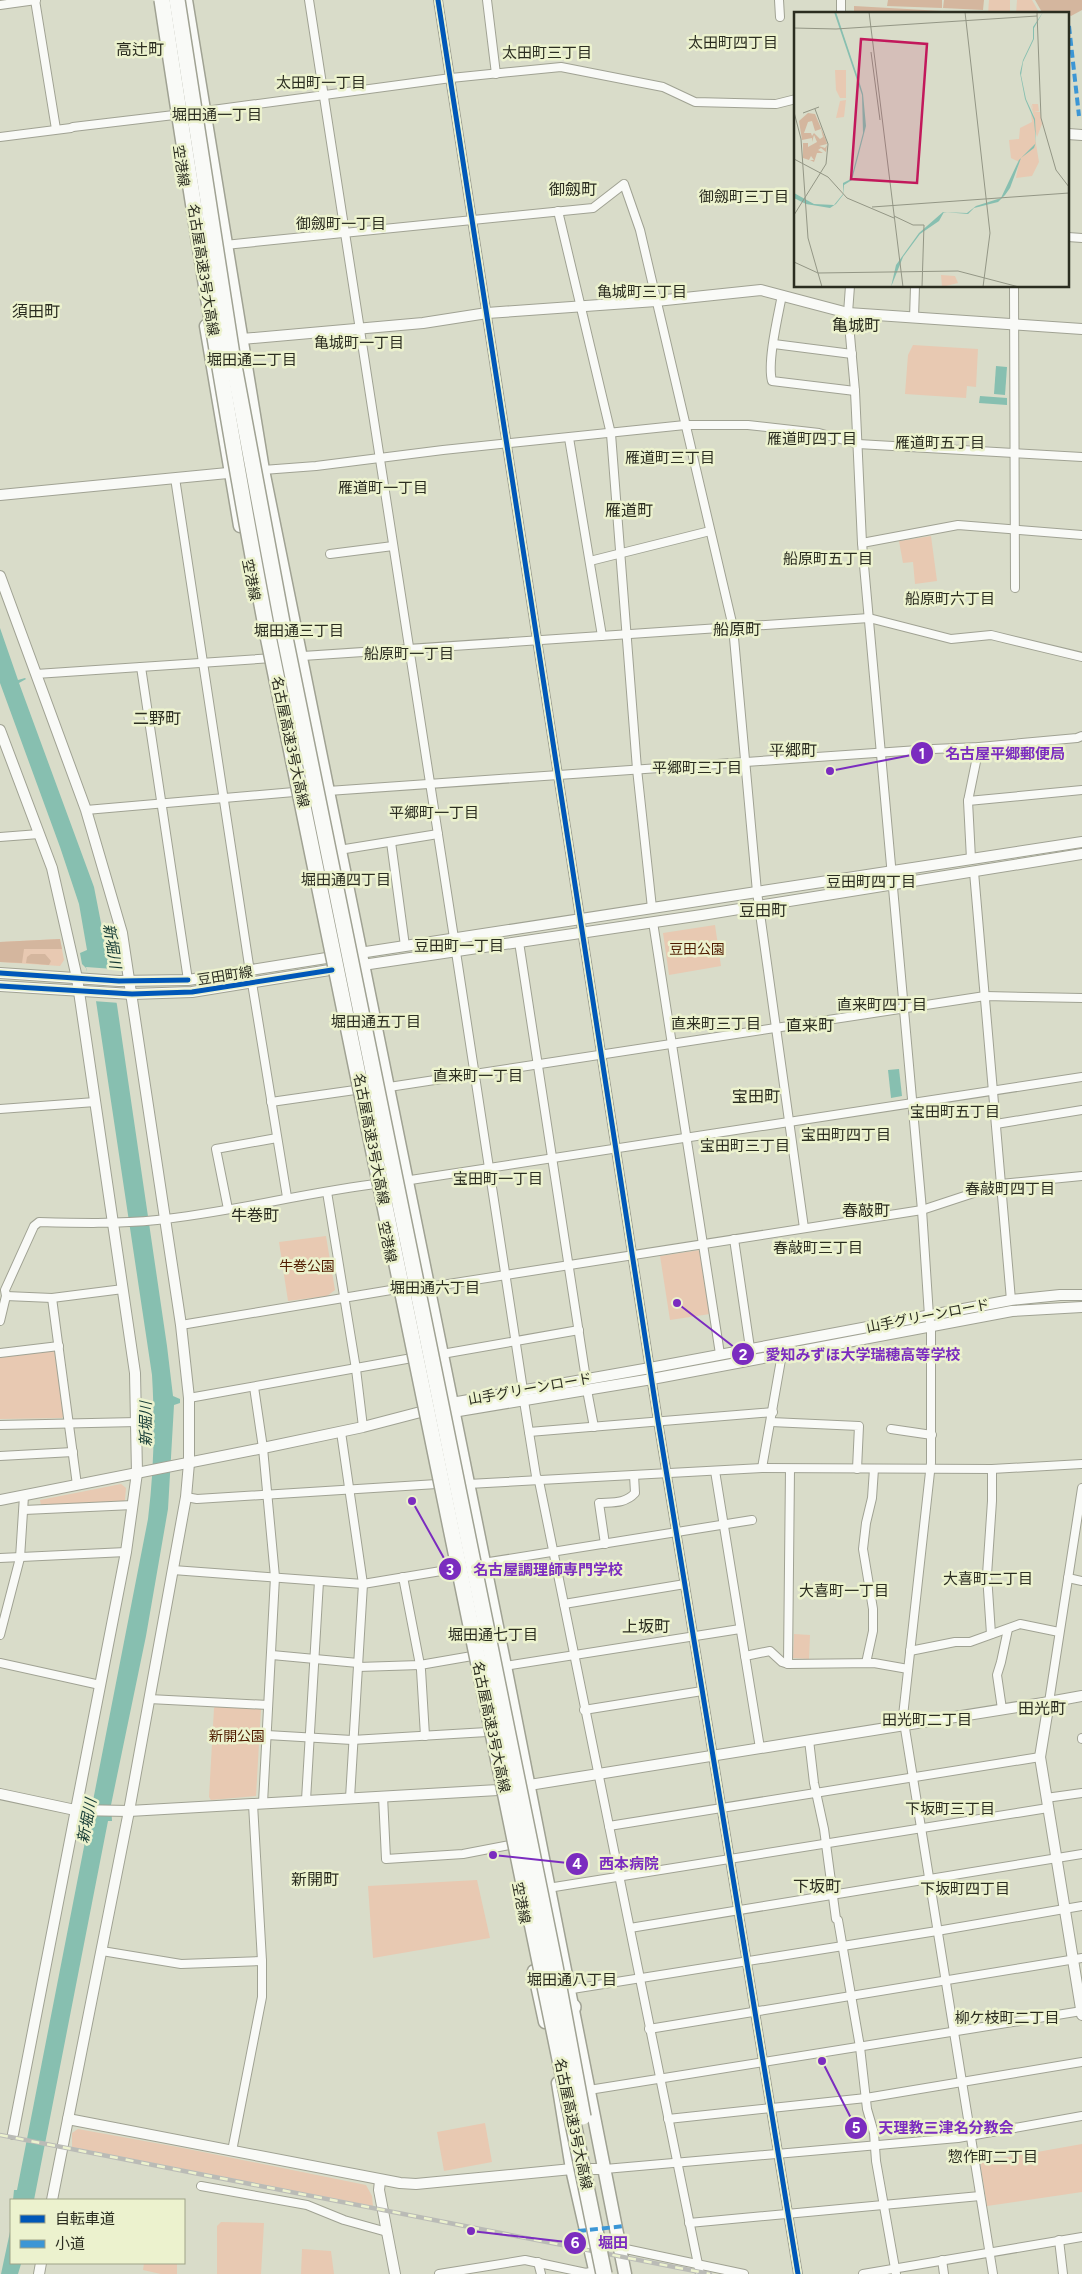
<svg xmlns="http://www.w3.org/2000/svg" width="1082" height="2274" viewBox="0 0 1082 2274" font-family="Figtree,'Noto Sans JP',sans-serif">
	<rect width="100%" height="100%" fill="#d9dcc9"/>
	<g fill="#e8c9b2">
		<path d="M989 0H1010V14H988Z"/>
		<path d="M1017 0H1032L1040 14H1016Z"/>
		<path d="M913 345 978 349 976 387 967 386 966 398 905 394 908 355Z"/>
		<path d="M931 536 937 581 915 584 913 562 903 563 899 541Z"/>
		<path d="M715 925 721 966 669 975 663 933Z"/>
		<path d="M60 939 64 960 60 966 0 962V942Z"/>
		<path d="M326 1236 335 1290 327 1296 288 1301 279 1242Z"/>
		<path d="M700 1250 710 1314 670 1320 660 1256Z"/>
		<path d="M54 1350 56 1352 64 1415 62 1418 0 1419V1356Z"/>
		<path d="M121 1484 126 1488 125 1500 123 1502 41 1506 40 1500Z"/>
		<path d="M794 1634 810 1635 809 1659 793 1658Z"/>
		<path d="M216 1706 261 1709 256 1796 211 1800 209 1797 214 1708Z"/>
		<path d="M477 1880 490 1938 373 1958 368 1886Z"/>
		<path d="M485 2123 492 2162 444 2171 437 2132Z"/>
		<path d="M78 2129 183 2148 366 2185 372 2196 373 2206 72 2147V2133Z"/>
		<path d="M1082 2144V2192L987 2206 980 2162Z"/>
		<path d="M221 2222 264 2223 261 2274H217V2226Z"/>
		<path d="M302 2249 331 2251 334 2274H301Z"/>
		<path d="M144 2263H177V2274H161L143 2270Z"/>
	</g>
	<g fill="#d4b69e">
		<path d="M888 0H942V8L887 6Z"/>
		<path d="M944 0H984L983 10 943 8Z"/>
		<path d="M1035 0H1082V10L1071 16 1068 14H1043Z"/>
		<path d="M854 6 942 11V14H854Z"/>
		<path d="M60 939 62 949H24L22 963 0 962V942Z"/>
		<path d="M31 954H45L51 961 49 965 26 963 27 957Z"/>
	</g>
	<g fill="#87bfb0">
		<path d="M996 366 1007 367 1005 395 994 394Z"/>
		<path d="M980 396 1007 398V405L979 403Z"/>
		<path d="M0 628 18 680 25 678 26 679 19 683 94 887 117 1005 167 1346 173 1396 180 1399V1403L174 1405 168 1509 146 1636 111 1805 112 1821H108L34 2200H13L14 2190H17L148 1519C154 1471 155 1424 152 1375L96 1001 86 968 82 964 80 953 87 950 79 904 60 847 0 683Z"/>
		<path d="M899 1069 902 1096 891 1098 888 1070Z"/>
		<path d="M11 2227V2263L21 2264 18 2274H1Z"/>
	</g>
	<path fill="#d9dcc9" d="M86 967 113 969 120 1003 93 1001Z"/>
	<g fill="none" stroke-linecap="round" stroke-linejoin="round">
		<defs>
			<g id="minor">
				<path d="M35 0 56 129"/>
				<path d="M309 0 454 938"/>
				<path d="M438 0 658 1421 798 2274"/>
				<path d="M487 0 496 74"/>
				<path d="M779 0 780 17"/>
				<path d="M841 0V14"/>
				<path d="M0 5 36 0"/>
				<path d="M205 111 451 78 561 67 663 87 695 102 776 104 796 99"/>
				<path d="M73 127 174 115"/>
				<path d="M0 137 71 128"/>
				<path d="M558 211 611 434 637 769 652 908"/>
				<path d="M1068 237 1082 238"/>
				<path d="M225 245 593 208 624 184 640 230 733 627 757 892 804 1228"/>
				<path d="M850 286 848 313 855 391 862 543 922 1210 929 1316 931 1327V1463L903 1716 993 2274"/>
				<path d="M1014 286 1015 588"/>
				<path d="M782 295C778 316 767 362 772 381L855 391"/>
				<path d="M914 318 915 286"/>
				<path d="M774 344 852 354"/>
				<path d="M569 438 602 636"/>
				<path d="M263 470 316 466 443 450 685 425H748L819 433 858 444 1082 457"/>
				<path d="M175 478 250 972"/>
				<path d="M862 543 958 525 1082 535"/>
				<path d="M330 554 393 546"/>
				<path d="M590 561 710 531"/>
				<path d="M141 667 188 980"/>
				<path d="M36 674 869 618 951 639 991 635 1082 657"/>
				<path d="M328 791 933 749 979 747 1077 738 1082 736"/>
				<path d="M968 801 1082 790"/>
				<path d="M86 810 294 792"/>
				<path d="M0 837 39 834"/>
				<path d="M391 842 405 946"/>
				<path d="M339 850 438 834"/>
				<path d="M971 859 968 801 979 747"/>
				<path d="M974 872 1011 1300"/>
				<path d="M653 922 720 1354"/>
				<path d="M519 942 586 1379"/>
				<path d="M456 952 523 1390"/>
				<path d="M252 983 287 1197"/>
				<path d="M389 1087 985 996 1082 998"/>
				<path d="M271 1102 355 1090"/>
				<path d="M0 1109 95 1102"/>
				<path d="M996 1124 1082 1110"/>
				<path d="M404 1181 1082 1077"/>
				<path d="M327 1192 356 1369 363 1427"/>
				<path d="M228 1209 216 1149 277 1138"/>
				<path d="M734 1239 750 1348"/>
				<path d="M429 1287 922 1210 1001 1184 1082 1176"/>
				<path d="M6 1296 52 1298 123 1289"/>
				<path d="M52 1298 77 1485"/>
				<path d="M0 1321 6 1296 5 1290 34 1226 39 1222C78 1223 118 1224 157 1220 233 1212 307 1192 383 1183"/>
				<path d="M181 1325 397 1289"/>
				<path d="M0 1353 59 1346"/>
				<path d="M442 1354 579 1330"/>
				<path d="M254 1387 263 1448 275 1577 263 1803"/>
				<path d="M587 1390 594 1427"/>
				<path d="M189 1398 412 1358"/>
				<path d="M524 1401 536 1476 539 1481 700 2274"/>
				<path d="M771 1422 859 1426 857 1469"/>
				<path d="M0 1425 137 1422"/>
				<path d="M891 1429 932 1435"/>
				<path d="M341 1432 363 1584 350 1798"/>
				<path d="M529 1432 773 1412"/>
				<path d="M0 1456 73 1452"/>
				<path d="M762 1468 782 1354"/>
				<path d="M790 1469 788 1664 874 1663 908 1669"/>
				<path d="M715 1471 760 1748"/>
				<path d="M468 1484 762 1468 992 1469 1082 1464"/>
				<path d="M186 1497 197 1499 437 1484"/>
				<path d="M24 1510 133 1505"/>
				<path d="M605 1544 599 1503C612 1502 625 1504 635 1493L634 1475"/>
				<path d="M0 1558 126 1552"/>
				<path d="M483 1563 752 1520"/>
				<path d="M173 1570 363 1584 453 1569"/>
				<path d="M403 1577 421 1670 425 1736"/>
				<path d="M1068 1578 1082 1581"/>
				<path d="M564 1604 685 1584"/>
				<path d="M991 1634 987 1575 992 1501V1469"/>
				<path d="M0 1635 20 1558 24 1496"/>
				<path d="M910 1651 955 1642H970L1020 1624 1059 1632"/>
				<path d="M272 1655 358 1663"/>
				<path d="M745 1656 770 1651 782 1662 788 1664"/>
				<path d="M0 1663 100 1685"/>
				<path d="M866 1663 873 1631V1609L863 1549 866 1523 872 1498 874 1469"/>
				<path d="M505 1666 740 1629"/>
				<path d="M358 1667 420 1665 472 1656"/>
				<path d="M149 1699 268 1705"/>
				<path d="M1049 1702 1082 1488"/>
				<path d="M1002 1709 997 1675 1001 1662 1008 1629"/>
				<path d="M584 1710 702 1691"/>
				<path d="M267 1735 352 1740 487 1732"/>
				<path d="M1082 1738V1739"/>
				<path d="M809 1740 814 1783 824 1829 836 1919 838 1920 860 2047 867 2109 874 2133 876 2161 896 2274"/>
				<path d="M383 1796 386 1859 463 1854 510 1845"/>
				<path d="M1046 1798 1082 1793"/>
				<path d="M306 1800 319 1581"/>
				<path d="M609 1826 1040 1757"/>
				<path d="M548 1888 1048 1808"/>
				<path d="M630 1928 1082 1854"/>
				<path d="M102 1951 181 1964 262 1961"/>
				<path d="M566 1990 937 1931 1082 1906"/>
				<path d="M649 2029 1082 1958"/>
				<path d="M589 2090 1082 2011"/>
				<path d="M668 2119 866 2098 1082 2062"/>
				<path d="M232 2151 262 1997V1961L253 1804"/>
				<path d="M605 2169 958 2138 1082 2116"/>
				<path d="M201 2186 307 2205 344 2220 387 2232"/>
				<path d="M689 2223 980 2196"/>
				<path d="M1059 2240 1063 2274"/>
				<path d="M621 2248 744 2274"/>
				<path d="M942 2260 944 2274"/>
				<path d="M538 2262 541 2274"/>
				<path d="M439 2274 525 2260 586 2273 595 2271"/>
				<path d="M863 2274 1082 2237"/>
			</g>
			<g id="tertiary">
				<path d="M1068 134 1082 135"/>
				<path d="M242 339 423 323 487 313 656 301 761 290 848 313 1082 329"/>
				<path d="M0 495 238 472"/>
				<path d="M0 576 86 810 122 933 181 1325 189 1398V1463L186 1497 129 1811 52 2200"/>
				<path d="M0 730 52 868 77 978 135 1373 137 1473 126 1552 13 2134"/>
				<path d="M353 954 1082 842"/>
				<path d="M356 966 702 915 1082 854"/>
				<path d="M0 973 119 981 188 980 339 956"/>
				<path d="M0 986 132 994 192 992 342 968"/>
				<path d="M446 1404 650 1368 1011 1300 1060 1295H1082"/>
				<path d="M447 1413 652 1379 1012 1311 1082 1307"/>
				<path d="M0 1500 263 1448 363 1427 432 1409"/>
				<path d="M1049 1702 1082 1696"/>
				<path d="M0 1794 75 1810 129 1811 498 1790 1049 1702 1040 1757 1082 2015"/>
				<path d="M68 2119 400 2183 416 2184 572 2169H605"/>
				<path d="M380 2181 379 2190 395 2274"/>
				<path d="M39 2274 41 2263"/>
			</g>
			<g id="primary">
				<path d="M186 0 263 470 505 1666 625 2274"/>
				<path d="M206 326 240 526"/>
				<path d="M534 1971 545 2022"/>
				<path d="M558 2083 572 2169 596 2274"/>
			</g>
			<path id="motorway" d="M554 1992 573 2007"/>
		</defs>
		<use href="#minor" stroke="#a0a293" stroke-width="10"/>
		<use href="#tertiary" stroke="#a0a293" stroke-width="12"/>
		<use href="#primary" stroke="#a0a293" stroke-width="15"/>
		<use href="#motorway" stroke="#a0a293" stroke-width="18"/>
		<use href="#minor" stroke="#f9faf7" stroke-width="8"/>
		<use href="#tertiary" stroke="#f9faf7" stroke-width="10"/>
		<use href="#primary" stroke="#f9faf7" stroke-width="12"/>
		<use href="#motorway" stroke="#f9faf7" stroke-width="15"/>
		<defs>
			<path id="rail" d="M0 2135 710 2274"/>
		</defs>
		<use href="#rail" stroke="#babbb6" stroke-width="4.5"/>
		<use href="#rail" stroke="#ecf2ce" stroke-width="2.5" stroke-dasharray="8" stroke-linecap="butt"/>
		<defs>
			<g id="motorway-bridge">
				<path d="M162 0C194 211 227 422 267 631L604 2274"/>
				<path d="M177 0 232 355 283 628 555 1966 583 2117"/>
			</g>
		</defs>
		<use href="#motorway-bridge" stroke="#a0a293" stroke-width="18" stroke-linecap="butt"/>
		<use href="#motorway-bridge" stroke="#f9faf7" stroke-width="15"/>
		<g stroke="#3c96d5" stroke-width="4" stroke-dasharray="8 4" stroke-linecap="butt">
			<path d="M1069 26 1079 116"/>
			<path d="M578 2231 625 2226"/>
		</g>
		<defs>
			<g id="cycleway">
				<path d="M438 0 658 1421 798 2274"/>
				<path d="M0 973 119 981 188 980"/>
				<path d="M0 986 132 994 192 992 332 970"/>
			</g>
		</defs>
		<use href="#cycleway" stroke="#ecf2ce" stroke-width="8"/>
		<use href="#cycleway" stroke="#0057b8" stroke-width="5"/>
	</g>
	<g text-anchor="middle" dominant-baseline="central" stroke-width="5" stroke-linejoin="round" paint-order="stroke">
		<g font-size="14" fill="#2b2d20" stroke="#ecf2ce">
			<text transform="translate(181 166) rotate(82)">空港線</text>
			<text transform="translate(203 270) rotate(81)">名古屋高速3号大高線</text>
			<text transform="translate(251 580) rotate(79)">空港線</text>
			<text transform="translate(290 742) rotate(78)">名古屋高速3号大高線</text>
			<text transform="translate(225 976) rotate(-9)">豆田町線</text>
			<text transform="translate(371 1139) rotate(79)">名古屋高速3号大高線</text>
			<text transform="translate(387 1242) rotate(78)">空港線</text>
			<text transform="translate(928 1316) rotate(-11)">山手グリーンロード</text>
			<text transform="translate(530 1389) rotate(-10)">山手グリーンロード</text>
			<text transform="translate(491 1727) rotate(78)">名古屋高速3号大高線</text>
			<text transform="translate(521 1903) rotate(79)">空港線</text>
			<text transform="translate(573 2124) rotate(78)">名古屋高速3号大高線</text>
		</g>
		<g font-size="14" fill="#501c00" stroke="#ecf2ce">
			<text x="697" y="949">豆田公園</text>
			<text x="307" y="1266">牛巻公園</text>
			<text x="237" y="1736">新開公園</text>
		</g>
		<g font-size="15" fill="#2b2d20" stroke="#ecf2ce">
			<text x="733" y="43">太田町四丁目</text>
			<text x="547" y="53">太田町三丁目</text>
			<text x="321" y="83">太田町一丁目</text>
			<text x="217" y="115">堀田通一丁目</text>
			<text x="744" y="197">御劔町三丁目</text>
			<text x="341" y="224">御劔町一丁目</text>
			<text x="642" y="292">亀城町三丁目</text>
			<text x="359" y="343">亀城町一丁目</text>
			<text x="252" y="360">堀田通二丁目</text>
			<text x="812" y="439">雁道町四丁目</text>
			<text x="940" y="443">雁道町五丁目</text>
			<text x="670" y="458">雁道町三丁目</text>
			<text x="383" y="488">雁道町一丁目</text>
			<text x="828" y="559">船原町五丁目</text>
			<text x="950" y="599">船原町六丁目</text>
			<text x="299" y="631">堀田通三丁目</text>
			<text x="409" y="654">船原町一丁目</text>
			<text x="697" y="768">平郷町三丁目</text>
			<text x="434" y="813">平郷町一丁目</text>
			<text x="346" y="880">堀田通四丁目</text>
			<text x="871" y="882">豆田町四丁目</text>
			<text x="459" y="946">豆田町一丁目</text>
			<text x="882" y="1005">直来町四丁目</text>
			<text x="376" y="1022">堀田通五丁目</text>
			<text x="716" y="1024">直来町三丁目</text>
			<text x="478" y="1076">直来町一丁目</text>
			<text x="955" y="1112">宝田町五丁目</text>
			<text x="846" y="1135">宝田町四丁目</text>
			<text x="745" y="1146">宝田町三丁目</text>
			<text x="498" y="1179">宝田町一丁目</text>
			<text x="1010" y="1189">春敲町四丁目</text>
			<text x="818" y="1248">春敲町三丁目</text>
			<text x="435" y="1288">堀田通六丁目</text>
			<text x="988" y="1579">大喜町二丁目</text>
			<text x="844" y="1591">大喜町一丁目</text>
			<text x="493" y="1635">堀田通七丁目</text>
			<text x="927" y="1720">田光町二丁目</text>
			<text x="950" y="1809">下坂町三丁目</text>
			<text x="965" y="1889">下坂町四丁目</text>
			<text x="572" y="1980">堀田通八丁目</text>
			<text x="1007" y="2018">柳ケ枝町二丁目</text>
			<text x="993" y="2157">惣作町二丁目</text>
		</g>
		<g font-size="15" font-style="italic" fill="#133933" stroke="#ecf2ce">
			<text transform="translate(112 946) rotate(81)">新堀川</text>
			<text transform="translate(146 1424) rotate(-90)">新堀川</text>
			<text transform="translate(87 1821) rotate(-79)">新堀川</text>
		</g>
		<g font-size="16" fill="#2b2d20" stroke="#ecf2ce">
			<text x="140" y="49">高辻町</text>
			<text x="573" y="189">御劔町</text>
			<text x="36" y="311">須田町</text>
			<text x="856" y="325">亀城町</text>
			<text x="629" y="510">雁道町</text>
			<text x="737" y="629">船原町</text>
			<text x="157" y="718">二野町</text>
			<text x="793" y="750">平郷町</text>
			<text x="763" y="910">豆田町</text>
			<text x="810" y="1025">直来町</text>
			<text x="756" y="1096">宝田町</text>
			<text x="866" y="1210">春敲町</text>
			<text x="255" y="1215">牛巻町</text>
			<text x="646" y="1626">上坂町</text>
			<text x="1042" y="1708">田光町</text>
			<text x="315" y="1879">新開町</text>
			<text x="817" y="1886">下坂町</text>
		</g>
	</g>
	<g transform="translate(794 12)">
		<rect width="275" height="275" fill="#d9dcc9"/>
		<path d="M41 58H52V79H59H52V86H46L42 78ZM52 88 50 105 42 106 46 89ZM236 90 239 98 238 92H244L245 99 240 100H246L248 112 243 125 241 118V126L245 150 238 164 222 166 225 150 217 146 215 128 225 127 226 116 238 110 237 102 241 108ZM147 263 161 264 164 271 148 275Z" fill="#e8c9b2"/>
		<path d="M14 101 21 102 32 128 33 132 25 134 31 136 33 133 32 140 27 136 24 138 29 141H23L20 150 16 148H20L17 144 15 148 9 146V131H14V135L23 130 20 123 18 130V126L8 128 5 109ZM18 109 21 119 27 117 29 125 26 127 20 121 18 124 17 121H10L14 110Z" fill="#d4b69e" fill-rule="evenodd"/>
		<path d="M40 0H42L65 69 69 82 72 114 58 168 50 173 49 183 42 192 36 196 12 192 0 186V181L20 192 40 193 49 182V171L57 167 69 121 68 83ZM249 0 240 16V27L229 50 227 63 232 87 241 107 242 130 240 136 227 146 216 176 211 183 204 190 180 196 174 202 150 200 145 209 126 222 109 245 97 275 102 253 125 221 149 200 173 201 182 194 207 186 225 148 242 131 240 108 231 87 226 61 229 48 239 27V15Z" fill="#87bfb0"/>
		<path fill="none" stroke="#939685" stroke-width="1" d="M75 0 109 275M171 0 196 221 189 275M243 1 247 106 262 158 275 175M0 16 42 17 243 4M77 40 86 108M0 100 7 127 14 226 28 275M9 101 25 95M0 147 34 165 53 186 100 206M78 195 275 181M0 203 32 152 34 132 21 97M100 204 119 213H130L128 275M0 250 24 261 164 259 225 275"/>
		<path fill="#c2185b" fill-opacity="0.15" stroke="#c2185b" stroke-width="2.5" d="M67 27 133 32 123 171 57 167Z"/>
		<rect width="275" height="275" fill="none" stroke="#2b2d20" stroke-width="2.5"/>
	</g>
	<path fill="none" stroke="#7b2cbf" stroke-width="2" d="M830 771L922 753M677 1303L743 1354M412 1501L450 1569M493 1855L577 1864M822 2061L856 2128M471 2231L575 2243"/>
	<g fill="#7b2cbf" stroke="#ecf2ce" stroke-width="2">
		<circle cx="830" cy="771" r="5"/>
		<circle cx="677" cy="1303" r="5"/>
		<circle cx="412" cy="1501" r="5"/>
		<circle cx="493" cy="1855" r="5"/>
		<circle cx="822" cy="2061" r="5"/>
		<circle cx="471" cy="2231" r="5"/>
		<circle cx="922" cy="753" r="12"/>
		<circle cx="743" cy="1354" r="12"/>
		<circle cx="450" cy="1569" r="12"/>
		<circle cx="577" cy="1864" r="12"/>
		<circle cx="856" cy="2128" r="12"/>
		<circle cx="575" cy="2243" r="12"/>
	</g>
	<g font-size="15" text-anchor="middle" font-weight="bold" fill="#fff">
		<text x="922" y="759">1</text>
		<text x="743" y="1360">2</text>
		<text x="450" y="1575">3</text>
		<text x="577" y="1869">4</text>
		<text x="856" y="2133">5</text>
		<text x="575" y="2248">6</text>
	</g>
	<g font-size="15" text-anchor="middle" font-weight="bold" fill="#7b2cbf" stroke="#ecf2ce" stroke-width="5" stroke-linejoin="round" paint-order="stroke">
		<text x="1005" y="759">名古屋平郷郵便局</text>
		<text x="863" y="1360">愛知みずほ大学瑞穂高等学校</text>
		<text x="548" y="1575">名古屋調理師専門学校</text>
		<text x="629" y="1869">西本病院</text>
		<text x="946" y="2133">天理教三津名分教会</text>
		<text x="613" y="2248">堀田</text>
	</g>
	<rect x="10" y="2199" width="175" height="65" fill="#ecf2ce" stroke="#9fa388"/>
	<rect x="20" y="2215" width="25" height="8" fill="#0057b8" stroke="#9fa388"/>
	<text x="55" y="2224" font-size="15" fill="#2b2d20">自転車道</text>
	<rect x="20" y="2240" width="25" height="8" fill="#3c96d5" stroke="#9fa388"/>
	<text x="55" y="2249" font-size="15" fill="#2b2d20">小道</text>
</svg>
